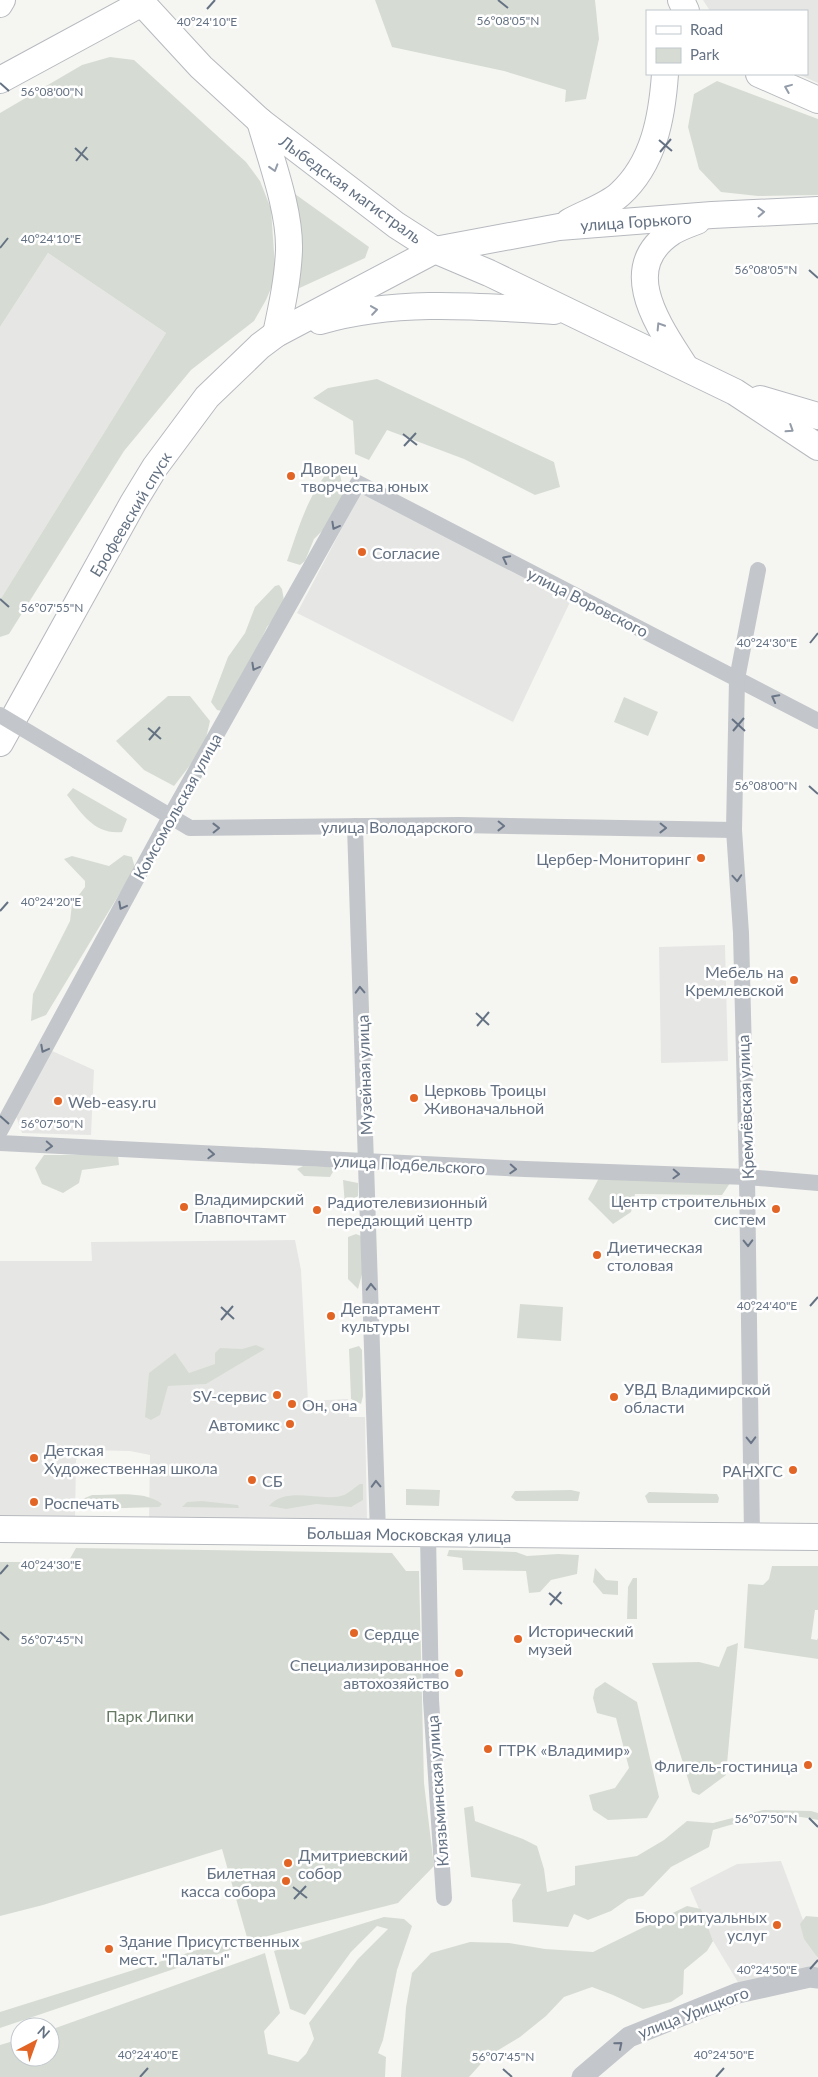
<svg xmlns="http://www.w3.org/2000/svg" width="818" height="2077" viewBox="0 0 818 2077" font-family="Lato,sans-serif">
	<rect width="100%" height="100%" fill="#f5f6f2"/>
	<g fill="#e6e7e5">
		<path d="M703 0H818V83L798 74H807V11H710Z"/>
		<path d="M48 253 166 333 0 600V327Z"/>
		<path d="M361 492 571 600 513 722 297 613Z"/>
		<path d="M725 945 728 1061 661 1063 659 947Z"/>
		<path d="M50 1050 94 1070 91 1135 22 1133 16 1116Z"/>
		<path d="M295 1240 301 1270 308 1401 348 1399 349 1417H365L367 1520H149L150 1455 130 1451 84 1450 76 1460 75 1520H0V1261H92L91 1242Z"/>
		<path d="M781 1861 818 1960V1967L739 1984 713 1941 690 1888 737 1864Z"/>
	</g>
	<g fill="#d6dcd3">
		<path d="M375 0H595L599 39 586 99 565 102 566 90 504 71 392 47Z"/>
		<path d="M110 57 134 60 246 162 260 181 271 209 275 267 272 286 266 300 254 321 191 370 124 451 9 634 0 637V600L166 333 48 253 0 327V113L82 65Z"/>
		<path d="M717 81 818 119V195L758 196 721 192 699 169 688 127 694 94Z"/>
		<path d="M288 189 369 247 365 258 293 291Z"/>
		<path d="M377 379 554 462 560 487 535 495 464 459 387 430 369 460 355 454 353 421 313 398 328 388Z"/>
		<path d="M339 471 345 495 328 525 314 539 305 561 300 565 287 561C298 530 307 497 328 472Z"/>
		<path d="M279 585 282 589 285 606 267 627 229 707 222 711 217 710 211 702 228 657 245 633 255 607 275 586Z"/>
		<path d="M168 696H190L210 721 204 747 174 786 144 770 116 741Z"/>
		<path d="M624 697 658 712 648 736 614 722Z"/>
		<path d="M73 788 127 819 122 832C95 835 82 814 67 795Z"/>
		<path d="M124 855 132 857 135 868 46 1015 31 1021 33 994 70 921 72 904 85 887V881L64 859 72 856 109 866Z"/>
		<path d="M44 1155H118L119 1165 82 1170 79 1183 63 1193 42 1184 35 1168Z"/>
		<path d="M303 1166 330 1167 334 1170 330 1177 304 1176 297 1169Z"/>
		<path d="M600 1176 730 1183 722 1195 635 1194 631 1212 613 1224 588 1199Z"/>
		<path d="M343 1180 358 1183V1196L345 1205Z"/>
		<path d="M356 1234 361 1236 362 1274 358 1289 348 1279V1237Z"/>
		<path d="M520 1304 563 1307 561 1341 517 1338Z"/>
		<path d="M256 1345 265 1349 206 1384 168 1386 160 1415 151 1420 145 1417 149 1373 175 1353 189 1373 215 1364V1353L220 1348 242 1349Z"/>
		<path d="M359 1346 362 1350 363 1396 361 1404 351 1399 349 1349Z"/>
		<path d="M360 1484H363V1500L351 1507 316 1504 286 1509 269 1506C287 1485 324 1503 344 1495 349 1493 355 1487 360 1484Z"/>
		<path d="M406 1489 440 1490 439 1506 406 1505Z"/>
		<path d="M571 1490 580 1492 578 1501H516L511 1497 515 1491Z"/>
		<path d="M649 1492 717 1494 719 1498 718 1503H648L645 1496Z"/>
		<path d="M92 1495C112 1495 146 1490 162 1504L159 1507 91 1509 82 1506 80 1500Z"/>
		<path d="M202 1501 238 1505 239 1508 182 1507 187 1502Z"/>
		<path d="M76 1548 392 1553 406 1571H419L424 1783 434 1866 398 1903 248 1941 222 1849 43 1905 0 1916V1562H68Z"/>
		<path d="M449 1550 516 1552 527 1556 558 1554 579 1555 577 1574 551 1580 540 1592 529 1593 526 1571 463 1570 462 1558 447 1556Z"/>
		<path d="M772 1566H818V1610H815L811 1639 817 1640 818 1638V1659L744 1648 748 1584 763 1585 769 1579Z"/>
		<path d="M595 1568 606 1580 618 1581V1595L603 1594 593 1582Z"/>
		<path d="M633 1578H637V1619H627L628 1587Z"/>
		<path d="M738 1643 726 1775 699 1795 692 1792 652 1663 699 1662 719 1667 727 1647Z"/>
		<path d="M605 1682 637 1702 659 1797 647 1818 608 1820 593 1810 589 1795 615 1788 629 1768 616 1718 597 1713 593 1698 595 1689Z"/>
		<path d="M473 1806 475 1821 523 1839 537 1846 544 1869 547 1892 575 1885V1866L637 1856 664 1840 687 1821 713 1823 763 1810 811 1811 818 1813V1820C778 1811 751 1819 713 1830L709 1847 671 1867 643 1896 628 1899 611 1911 588 1920 574 1914 568 1927 513 1922 512 1900 521 1884 471 1877 464 1808Z"/>
		<path d="M687 1906 701 1909 713 1941 707 1951 684 1970 683 1994 671 2002 643 2009 613 1995 592 1987 564 1997 546 2016 520 2037 487 2057 469 2077H401L406 2007 412 1973 431 1953 470 1942 509 1943 545 1949 593 1952Z"/>
		<path d="M806 1916 818 1917V1958L804 1939 800 1924Z"/>
		<path d="M384 1917 404 1919 412 1926 397 1970 383 2040 378 2053 386 2057 385 2077H0V2045L20 2039V2057H50V2030L265 1953 280 2013 264 2031 268 2054 298 2062 306 2054 314 2039 309 2023 358 1959 388 1929 377 1926 351 1952 305 2015 290 2009 274 1951Z"/>
		<path d="M232 1939 233 1949 0 2028V2012Z"/>
	</g>
	<g fill="none" stroke-linecap="round" stroke-linejoin="round">
		<defs>
			<path id="secondary" d="M0 5 3 0"/>
			<g id="primary">
				<path d="M681 0 686 11"/>
				<path d="M759 74 818 100"/>
				<path d="M0 80 142 3 201 67 260 121 396 225 435 250 489 273 735 392 818 447"/>
				<path d="M260 121C271 160 290 210 289 250 288 278 282 306 276 334"/>
				<path d="M569 222C585 213 607 206 620 194 654 163 662 117 665 74"/>
				<path d="M320 321C396 299 476 306 554 311"/>
				<path d="M685 367C660 327 616 269 672 232 680 227 689 224 697 221"/>
				<path d="M760 399 818 416"/>
				<path d="M0 743 133 503 155 467 207 397 260 346 276 334 435 250 559 227 712 215 818 210"/>
				<path d="M0 1529 818 1537"/>
			</g>
		</defs>
		<use href="#secondary" stroke="#b6b9be" stroke-width="26"/>
		<use href="#primary" stroke="#b6b9be" stroke-width="28"/>
		<g stroke="#c3c6ca" stroke-width="16">
			<path d="M77 761 190 828 459 825 734 830"/>
			<path d="M355 826 378 1533"/>
			<path d="M0 1131 170 817 358 483 818 721"/>
			<path d="M0 1143 525 1169 747 1177 818 1183"/>
			<path d="M428 1534 431 1700 444 1898"/>
			<path d="M752 1536 747 1177 741 933 734 830 737 679 758 570"/>
		</g>
		<path stroke="#c3c6ca" stroke-width="21" d="M582 2077 629 2037 738 1993 810 1977 818 1978"/>
		<use href="#secondary" stroke="#fff" stroke-width="24"/>
		<use href="#primary" stroke="#fff" stroke-width="26"/>
		<path stroke="#c3c6ca" stroke-width="16" d="M0 715 77 761"/>
	</g>
	<defs><path id="oneway-chevron" d="M-2-3.5L2.5 0L-2 3.5" fill="none" stroke-width="1.6" stroke-linecap="round" stroke-linejoin="round" transform="scale(1.25)"/></defs>
	<g stroke="#939ca8">
		<use href="#oneway-chevron" transform="translate(788 88) rotate(-158)"/>
		<use href="#oneway-chevron" transform="translate(274 168) rotate(73)"/>
		<use href="#oneway-chevron" transform="translate(761 212) rotate(-3)"/>
		<use href="#oneway-chevron" transform="translate(374 310) rotate(-8)"/>
		<use href="#oneway-chevron" transform="translate(660 326) rotate(-122)"/>
		<use href="#oneway-chevron" transform="translate(790 429) rotate(33)"/>
	</g>
	<g stroke="#6a7687">
		<use href="#oneway-chevron" transform="translate(335 526) rotate(119)"/>
		<use href="#oneway-chevron" transform="translate(506 559) rotate(-153)"/>
		<use href="#oneway-chevron" transform="translate(255 667) rotate(119)"/>
		<use href="#oneway-chevron" transform="translate(775 698) rotate(-152)"/>
		<use href="#oneway-chevron" transform="translate(501 826) rotate(1)"/>
		<use href="#oneway-chevron" transform="translate(216 828) rotate(-1)"/>
		<use href="#oneway-chevron" transform="translate(663 828) rotate(1)"/>
		<use href="#oneway-chevron" transform="translate(737 878) rotate(86)"/>
		<use href="#oneway-chevron" transform="translate(122 906) rotate(118)"/>
		<use href="#oneway-chevron" transform="translate(360 990) rotate(-92)"/>
		<use href="#oneway-chevron" transform="translate(44 1049) rotate(118)"/>
		<use href="#oneway-chevron" transform="translate(49 1146) rotate(3)"/>
		<use href="#oneway-chevron" transform="translate(211 1154) rotate(3)"/>
		<use href="#oneway-chevron" transform="translate(513 1169) rotate(3)"/>
		<use href="#oneway-chevron" transform="translate(676 1174) rotate(2)"/>
		<use href="#oneway-chevron" transform="translate(748 1243) rotate(89)"/>
		<use href="#oneway-chevron" transform="translate(371 1287) rotate(-92)"/>
		<use href="#oneway-chevron" transform="translate(751 1440) rotate(89)"/>
		<use href="#oneway-chevron" transform="translate(376 1484) rotate(-92)"/>
		<use href="#oneway-chevron" transform="translate(619 2045) rotate(-40)"/>
	</g>
	<path fill="none" stroke="#657283" stroke-width="2" d="M498 0 508 8M207 9 215 0M0 83 9 91M659 140 672 151M75 148 88 160M660 152 671 139M76 161 87 147M0 248 8 238M809 270 818 278M403 434 417 445M404 446 416 433M0 599 9 607M810 643 818 633M732 719 745 731M148 728 161 739M733 731 744 718M149 740 160 727M809 786 818 794M0 911 8 902M476 1013 489 1025M477 1026 489 1012M0 1116 9 1124M810 1306 818 1297M221 1307 234 1319M221 1320 233 1306M0 1574 8 1565M549 1593 562 1604M550 1605 561 1592M0 1632 9 1640M809 1818 818 1827M293 1887 307 1898M294 1899 306 1886M810 1969 818 1960M503 2069 512 2077M140 2077 148 2068M716 2077 724 2068"/>
	<g fill="#e26526" stroke="#fff" stroke-width="2">
		<circle cx="291" cy="476" r="5"/>
		<circle cx="362" cy="552" r="5"/>
		<circle cx="701" cy="858" r="5"/>
		<circle cx="794" cy="980" r="5"/>
		<circle cx="414" cy="1098" r="5"/>
		<circle cx="58" cy="1101" r="5"/>
		<circle cx="184" cy="1207" r="5"/>
		<circle cx="776" cy="1209" r="5"/>
		<circle cx="317" cy="1210" r="5"/>
		<circle cx="597" cy="1255" r="5"/>
		<circle cx="331" cy="1316" r="5"/>
		<circle cx="277" cy="1395" r="5"/>
		<circle cx="614" cy="1397" r="5"/>
		<circle cx="292" cy="1404" r="5"/>
		<circle cx="290" cy="1424" r="5"/>
		<circle cx="34" cy="1458" r="5"/>
		<circle cx="793" cy="1470" r="5"/>
		<circle cx="252" cy="1480" r="5"/>
		<circle cx="34" cy="1502" r="5"/>
		<circle cx="354" cy="1633" r="5"/>
		<circle cx="518" cy="1639" r="5"/>
		<circle cx="459" cy="1673" r="5"/>
		<circle cx="488" cy="1749" r="5"/>
		<circle cx="808" cy="1765" r="5"/>
		<circle cx="288" cy="1863" r="5"/>
		<circle cx="286" cy="1881" r="5"/>
		<circle cx="777" cy="1925" r="5"/>
		<circle cx="109" cy="1949" r="5"/>
	</g>
	<g text-anchor="middle" dominant-baseline="central" stroke-width="5" stroke-linejoin="round" paint-order="stroke">
		<g font-size="16" fill="#657283" stroke="#fff">
			<text transform="translate(351 189) rotate(36)">Лыбедская магистраль</text>
			<text transform="translate(636 221) rotate(-4)">улица Горького</text>
			<text transform="translate(130 514) rotate(-59)">Ерофеевский спуск</text>
			<text transform="translate(588 602) rotate(27)">улица Воровского</text>
			<text transform="translate(177 806) rotate(-61)">Комсомольская улица</text>
			<text x="397" y="826">улица Володарского</text>
			<text transform="translate(364 1075) rotate(-92)">Музейная улица</text>
			<text transform="translate(745 1107) rotate(-92)">Кремлёвская улица</text>
			<text transform="translate(409 1164) rotate(3)">улица Подбельского</text>
			<text transform="translate(409 1534) rotate(1)">Большая Московская улица</text>
			<text transform="translate(437 1791) rotate(-94)">Клязьминская улица</text>
			<text transform="translate(693 2012) rotate(-21)">улица Урицкого</text>
		</g>
		<g font-size="16" fill="#657283" stroke="#fff" text-anchor="start">
			<text x="301" y="467">Дворец<tspan x="301" dy="18">творчества юных</tspan></text>
			<text x="372" y="552">Согласие</text>
			<text x="691" y="858" text-anchor="end">Цербер-Мониторинг</text>
			<text x="784" y="971" text-anchor="end">Мебель на<tspan x="784" dy="18">Кремлевской</tspan></text>
			<text x="424" y="1089">Церковь Троицы<tspan x="424" dy="18">Живоначальной</tspan></text>
			<text x="68" y="1101">Web-easy.ru</text>
			<text x="194" y="1198">Владимирский<tspan x="194" dy="18">Главпочтамт</tspan></text>
			<text x="766" y="1200" text-anchor="end">Центр строительных<tspan x="766" dy="18">систем</tspan></text>
			<text x="327" y="1201">Радиотелевизионный<tspan x="327" dy="18">передающий центр</tspan></text>
			<text x="607" y="1246">Диетическая<tspan x="607" dy="18">столовая</tspan></text>
			<text x="341" y="1307">Департамент<tspan x="341" dy="18">культуры</tspan></text>
			<text x="624" y="1388">УВД Владимирской<tspan x="624" dy="18">области</tspan></text>
			<text x="267" y="1395" text-anchor="end">SV-сервис</text>
			<text x="302" y="1404">Он, она</text>
			<text x="280" y="1424" text-anchor="end">Автомикс</text>
			<text x="44" y="1449">Детская<tspan x="44" dy="18">Художественная школа</tspan></text>
			<text x="783" y="1470" text-anchor="end">РАНХГС</text>
			<text x="262" y="1480">СБ</text>
			<text x="44" y="1502">Роспечать</text>
			<text x="528" y="1630">Исторический<tspan x="528" dy="18">музей</tspan></text>
			<text x="364" y="1633">Сердце</text>
			<text x="449" y="1664" text-anchor="end">Специализированное<tspan x="449" dy="18">автохозяйство</tspan></text>
			<text x="498" y="1749">ГТРК «Владимир»</text>
			<text x="798" y="1765" text-anchor="end">Флигель-гостиница</text>
			<text x="298" y="1854">Дмитриевский<tspan x="298" dy="18">собор</tspan></text>
			<text x="276" y="1872" text-anchor="end">Билетная<tspan x="276" dy="18">касса собора</tspan></text>
			<text x="767" y="1916" text-anchor="end">Бюро ритуальных<tspan x="767" dy="18">услуг</tspan></text>
			<text x="119" y="1940">Здание Присутственных<tspan x="119" dy="18">мест. "Палаты"</tspan></text>
		</g>
		<g font-size="16" fill="#667a63" stroke="#fff">
			<text x="150" y="1715">Парк Липки</text>
		</g>
	</g>
	<g font-size="12" text-anchor="middle" fill="#657283" stroke="#fff" stroke-width="5" stroke-linejoin="round" paint-order="stroke">
		<text x="508" y="25">56°08'05"N</text>
		<text x="207" y="26">40°24'10"E</text>
		<text x="52" y="96">56°08'00"N</text>
		<text x="51" y="243">40°24'10"E</text>
		<text x="766" y="274">56°08'05"N</text>
		<text x="52" y="612">56°07'55"N</text>
		<text x="767" y="647">40°24'30"E</text>
		<text x="766" y="790">56°08'00"N</text>
		<text x="51" y="906">40°24'20"E</text>
		<text x="52" y="1128">56°07'50"N</text>
		<text x="767" y="1310">40°24'40"E</text>
		<text x="51" y="1569">40°24'30"E</text>
		<text x="52" y="1644">56°07'45"N</text>
		<text x="766" y="1823">56°07'50"N</text>
		<text x="767" y="1974">40°24'50"E</text>
		<text x="148" y="2059">40°24'40"E</text>
		<text x="724" y="2059">40°24'50"E</text>
		<text x="503" y="2061">56°07'45"N</text>
	</g>
	<rect x="646" y="10" width="162" height="65" fill="#ffffff" stroke="#c1c7cd"/>
	<rect x="656" y="26" width="25" height="8" fill="#ffffff" stroke="#c1c7cd"/>
	<text x="690" y="35" font-size="15" fill="#657283">Road</text>
	<rect x="656" y="48" width="25" height="15" fill="#d6dcd3" stroke="#c1c7cd"/>
	<text x="690" y="60" font-size="15" fill="#657283">Park</text>
	<g transform="translate(35 2042) rotate(41)"><circle r="24" fill="#ffffff" stroke="#c1c7cd"/>
	<path d="M0-4L9 19L0 12L-9 19Z" fill="#e26526"/>
	<text y="-8" font-size="14" font-weight="bold" text-anchor="middle" fill="#657283">N</text>
	</g>
</svg>
